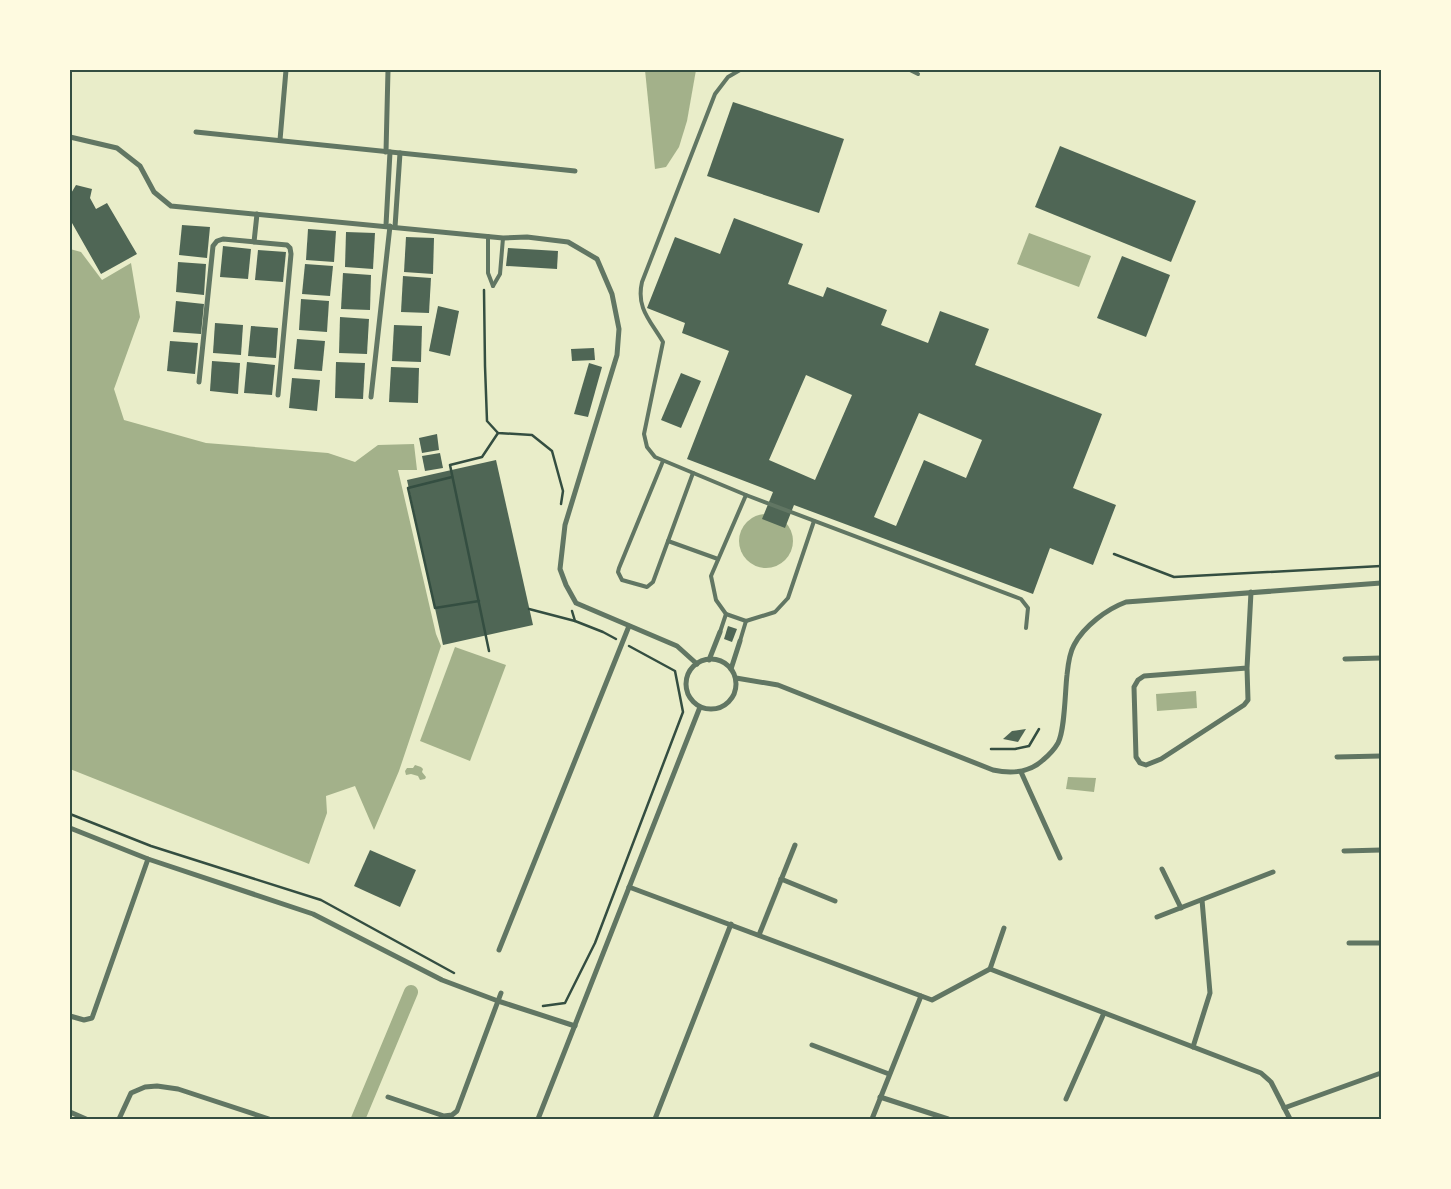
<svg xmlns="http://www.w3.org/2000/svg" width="1451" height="1189" viewBox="0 0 1451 1189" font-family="Spectral,serif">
	<rect width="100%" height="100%" fill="#e9edc9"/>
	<g fill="#a3b18a">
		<path d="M645 70H696L687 121 679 147 666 167 655 169Z"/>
		<path d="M1029 233 1091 256 1079 287 1017 264Z"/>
		<path d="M70 249 81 252 102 280 131 263 140 317 114 389 124 420 206 443 328 453 355 462 378 445 414 444 417 470H398L436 634 441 646 399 771 374 830 355 786 326 796 327 813 309 864 70 769Z"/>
		<circle cx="766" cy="541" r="27"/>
		<path d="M455 647 506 665 470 761 420 741Z"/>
		<path d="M1196 691 1197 708 1157 711 1156 694Z"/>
		<path d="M415 765 421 767 423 769 422 772 426 777 425 779 420 780 418 776 411 774 406 775 405 771 407 768H413Z"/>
		<path d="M1068 777 1096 778 1094 792 1066 789Z"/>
	</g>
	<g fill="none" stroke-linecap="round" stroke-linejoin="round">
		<path stroke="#a3b18a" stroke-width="14" d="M358 1119 411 992"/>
	</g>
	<g fill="#4f6655" fill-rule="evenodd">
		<path d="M733 102 844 139 819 213 707 176Z"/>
		<path d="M1060 146 1196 201 1171 262 1035 207Z"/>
		<path d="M76 185 92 189 90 198 96 209 107 203 137 254 101 274 72 223 70 224V195Z"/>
		<path d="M734 218 803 244 788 284 823 297 827 287 887 310 881 325 928 343 940 311 989 329 975 365 1102 414 1073 488 1116 505 1093 565 1050 548 1033 594 794 505 785 528 762 519 773 492 687 459 729 351 682 333 685 323 647 308 675 237 720 254ZM806 375 852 395 815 480 769 460ZM919 413 982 440 966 478 924 460 896 526 874 517Z"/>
		<path d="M182 225 210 227 207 258 179 255Z"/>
		<path d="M308 229 336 231 334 262 306 260Z"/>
		<path d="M346 232 375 233 373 269 345 267Z"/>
		<path d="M406 237 434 238 433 274 404 272Z"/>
		<path d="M223 246 251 249 248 279 220 277Z"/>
		<path d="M508 248 558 251 557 269 506 266Z"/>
		<path d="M258 250 286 252 283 282 255 280Z"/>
		<path d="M1122 256 1170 275 1146 337 1097 318Z"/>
		<path d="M178 262 206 264 204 295 176 292Z"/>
		<path d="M305 264 333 266 330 296 302 294Z"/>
		<path d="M343 273 371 275 370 310 341 309Z"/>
		<path d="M403 276 431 278 429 313 401 312Z"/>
		<path d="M301 299 329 301 327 332 299 330Z"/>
		<path d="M176 301 204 304 201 334 173 332Z"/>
		<path d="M438 306 459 311 450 356 429 351Z"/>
		<path d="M340 317 369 319 367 354 339 353Z"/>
		<path d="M215 323 243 325 241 355 213 353Z"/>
		<path d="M394 325 422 326 421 362 392 361Z"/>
		<path d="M251 326 278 328 276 358 248 356Z"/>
		<path d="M297 339 325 341 322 371 294 369Z"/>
		<path d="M170 341 198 343 195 374 167 371Z"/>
		<path d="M594 348 595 360 572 361 571 349Z"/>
		<path d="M212 361 240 363 238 394 210 391Z"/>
		<path d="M247 362 275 365 272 395 244 393Z"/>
		<path d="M336 362 365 363 363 399 335 398Z"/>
		<path d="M589 363 602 367 588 417 574 414Z"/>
		<path d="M391 367 419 368 418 403 389 402Z"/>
		<path d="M681 373 701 381 681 428 661 420Z"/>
		<path d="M292 378 320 380 317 411 289 408Z"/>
		<path d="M437 434 439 450 422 453 419 438Z"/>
		<path d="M440 453 443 468 425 471 422 456Z"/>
		<path d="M496 460 533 625 443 645 407 480Z"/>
		<path d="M728 626 737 629 732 642 724 639Z"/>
		<path d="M1026 729 1018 742 1003 739 1012 731Z"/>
		<path d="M370 850 416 870 400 907 354 886Z"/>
	</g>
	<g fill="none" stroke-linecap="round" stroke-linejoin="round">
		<g stroke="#344e41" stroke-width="2.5">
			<path d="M484 290 485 366 487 421 498 433 532 435 552 451 563 491 561 504"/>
			<path d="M452 477 408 488 435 608 479 601"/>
			<path d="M1114 554 1174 577 1381 566"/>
			<path d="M529 609 575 621"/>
			<path d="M572 611 575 621 603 632 616 639"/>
			<path d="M489 651 450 465 482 457 498 433"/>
			<path d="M991 749H1015L1029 746 1039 729"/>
			<path d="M70 814 151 846 321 900 454 973"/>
			<path d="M543 1006 565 1003 595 943 683 712 675 671 629 646"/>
		</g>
		<g stroke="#617663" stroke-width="4">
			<path d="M740 70 728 77 715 94 642 282C636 308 650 320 663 342L644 434 647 447 655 457 746 495 1021 599 1028 608 1026 628"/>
			<path d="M910 70 918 74"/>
			<path d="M488 236V273L493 286"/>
			<path d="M493 286 500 274 503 238"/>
			<path d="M663 461 619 568 618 572 622 580 647 587 653 582 693 473"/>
			<path d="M746 495 711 576 716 600 726 614 746 621 775 612 788 598 814 521"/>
			<path d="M668 541 718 559"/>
			<path d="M720 632 726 614"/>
			<path d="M740 641 746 621"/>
		</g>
		<g stroke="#617663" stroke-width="5">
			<path d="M196 132 575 171"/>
			<path d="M70 137 117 148 140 166 154 192 171 206 503 238 527 237 568 242 597 259 612 294 619 329 617 355 565 525 560 569 566 585 576 603 677 646 697 664"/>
			<path d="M280 140 286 70"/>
			<path d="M386 152 388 70"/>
			<path d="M386 225 390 152"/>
			<path d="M395 227 400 153"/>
			<path d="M254 242 257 214"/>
			<path d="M199 382 213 246 217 241 223 239 287 245 290 248 291 254 278 395"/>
			<path d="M371 397 390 226"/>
			<path d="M1345 659 1381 658"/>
			<circle cx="711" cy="684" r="25"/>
			<path d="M709 660 720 632"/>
			<path d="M1247 668 1144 676 1138 680 1134 687 1136 757 1140 763 1146 765 1161 759 1244 705 1248 700 1247 668 1251 592"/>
			<path d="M731 669 740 641"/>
			<path d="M736 678 778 685 993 770C1011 774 1029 773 1043 760 1049 755 1054 750 1058 743 1065 730 1065 691 1067 675 1068 665 1069 654 1074 645 1084 626 1107 609 1126 602L1381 583"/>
			<path d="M1337 757 1381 756"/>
			<path d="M1021 772 1060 858"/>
			<path d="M70 828 148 859 313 914 442 980 498 1001 575 1026"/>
			<path d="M1344 851 1381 850"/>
			<path d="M1162 869 1181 908"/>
			<path d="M781 879 835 901"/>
			<path d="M629 887 932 1000 990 969 1261 1073 1271 1082 1290 1119"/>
			<path d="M1157 917 1273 872"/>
			<path d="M759 935 795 845"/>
			<path d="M1349 943H1381"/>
			<path d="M499 950 629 626"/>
			<path d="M990 969 1004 928"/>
			<path d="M70 1016 84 1020 92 1018 148 859"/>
			<path d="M812 1045 889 1074"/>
			<path d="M1193 1047 1210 993 1202 900"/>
			<path d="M388 1097 444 1116 452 1115 457 1111 501 993"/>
			<path d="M880 1097 948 1119"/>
			<path d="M1066 1099 1104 1013"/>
			<path d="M1284 1108 1381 1073"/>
			<path d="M70 1112 86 1119"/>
			<path d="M119 1119 131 1093 145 1087 157 1086 178 1089 269 1119"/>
			<path d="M538 1119 700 707"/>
			<path d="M655 1119 731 924"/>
			<path d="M872 1119 921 996"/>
		</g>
	</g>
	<rect width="1451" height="1189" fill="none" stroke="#fefae0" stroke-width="142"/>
	<rect x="71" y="71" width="1309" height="1047" fill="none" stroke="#344e41" stroke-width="2"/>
</svg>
